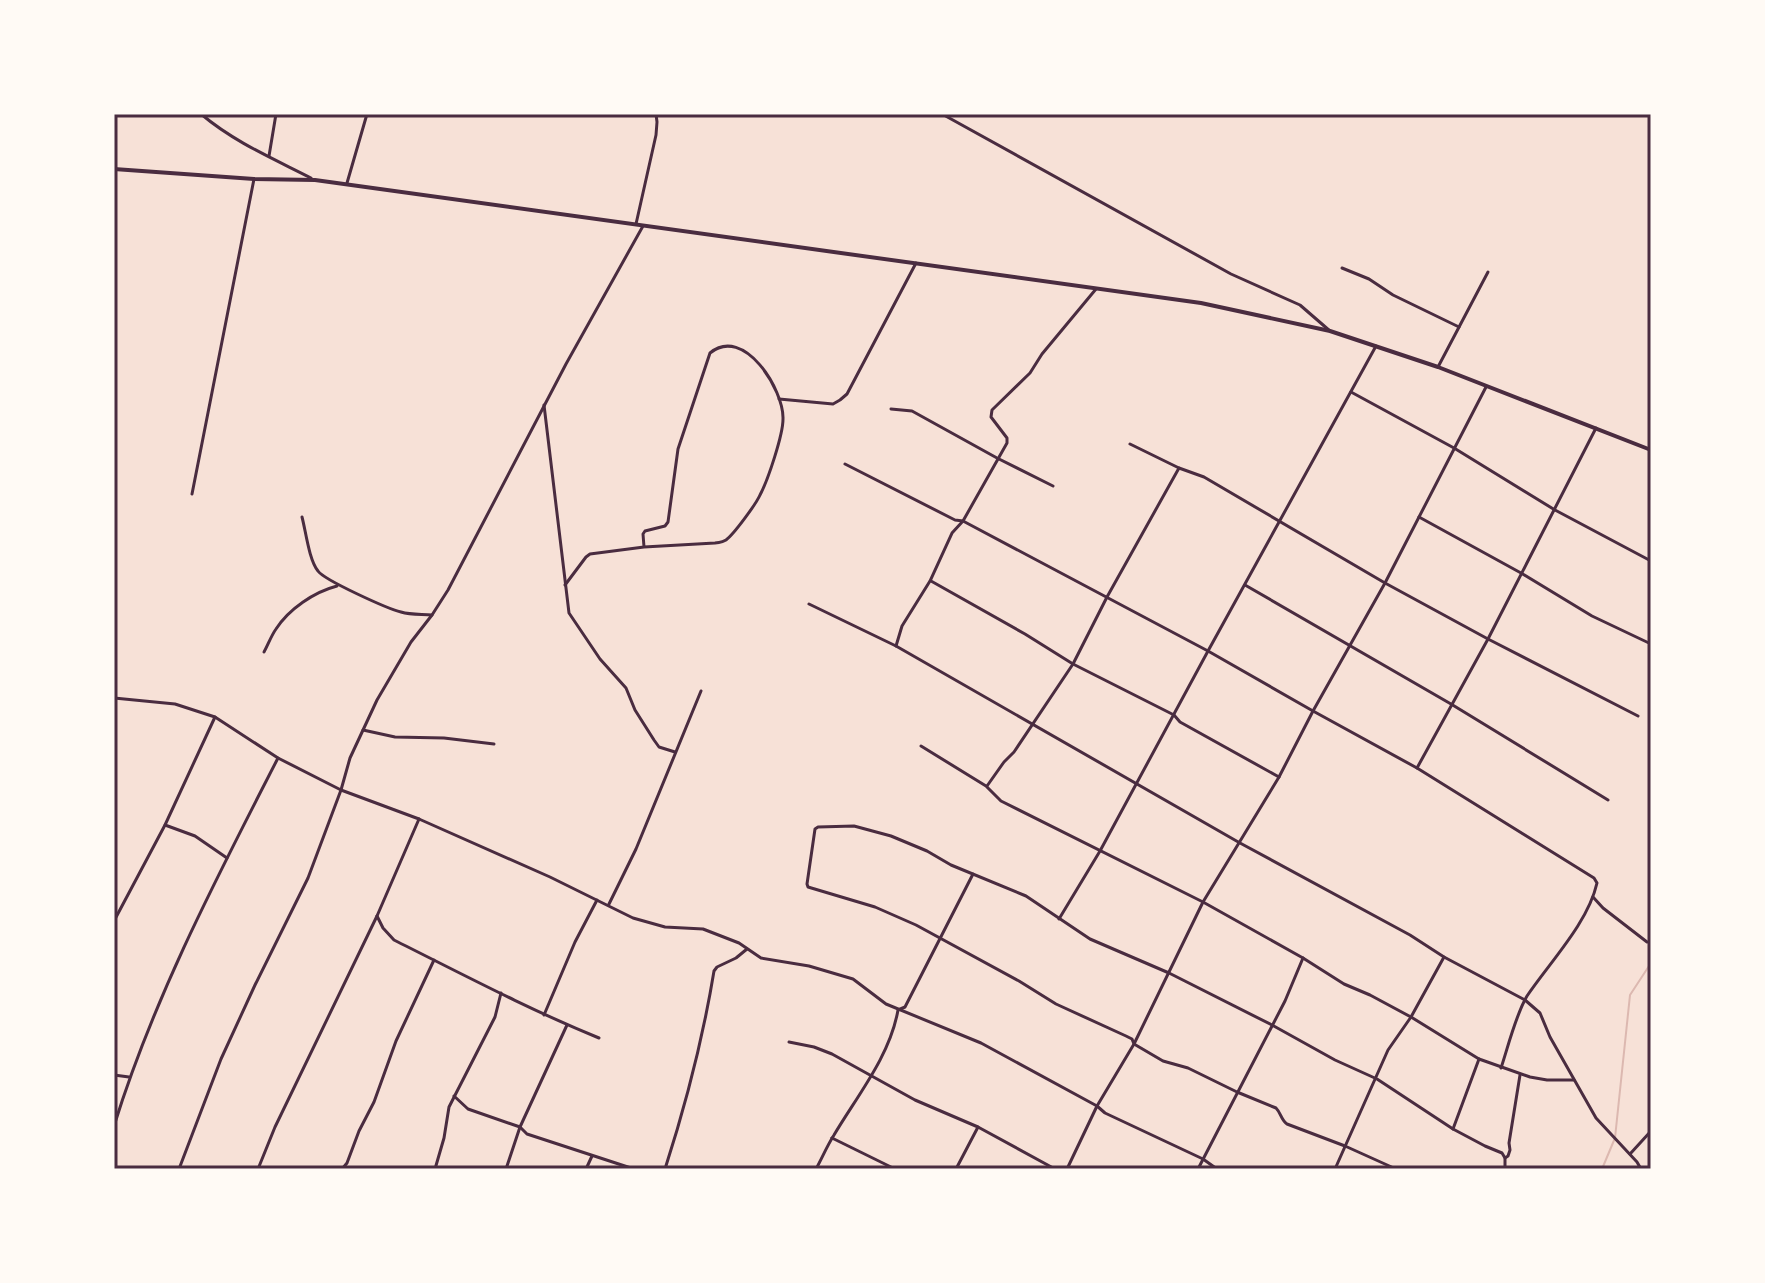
<svg xmlns="http://www.w3.org/2000/svg" width="1765" height="1283" viewBox="0 0 1765 1283" font-family="'Public Sans',sans-serif">
	<rect width="100%" height="100%" fill="#f7e1d7"/>
	<g fill="none" stroke-linecap="round" stroke-linejoin="round">
		<path stroke="#dcb8b0" stroke-width="2" d="M1602 1169 1615 1138 1630 995 1649 966 1651 960"/>
		<g stroke="#4a2c40" stroke-width="3">
			<path d="M201 114C234 142 274 159 311 178"/>
			<path d="M942 114 1231 274 1300 305 1330 331"/>
			<path d="M269 156 276 114"/>
			<path d="M347 183 367 114"/>
			<path d="M636 224 656 135 657 122 656 114"/>
			<path d="M1342 268 1369 279 1393 295 1459 327"/>
			<path d="M1438 367 1488 272"/>
			<path d="M1351 392 1454 448 1555 510 1651 561"/>
			<path d="M779 399 833 404 840 400 847 394 916 263"/>
			<path d="M544 405 569 613 600 659 626 688 635 710 654 740 659 747 675 752"/>
			<path d="M891 409 912 411 997 458 1053 486"/>
			<path d="M1130 444 1179 468 1204 477 1385 583 1488 639 1638 716"/>
			<path d="M845 464 955 520 963 521 1208 651 1313 711 1417 768 1594 878 1597 883C1588 923 1550 962 1527 996 1516 1014 1508 1047 1501 1068"/>
			<path d="M192 494 254 179"/>
			<path d="M302 517C306 532 309 560 318 571 324 580 388 609 401 612 411 615 422 614 432 615"/>
			<path d="M1419 517 1521 573 1592 616 1651 644"/>
			<path d="M931 581 1025 634 1073 664 1174 715 1180 722 1279 777"/>
			<path d="M565 585 586 557 590 554 644 547 715 543C721 542 721 543 726 540 734 534 756 504 760 495 768 480 783 435 783 419 784 390 744 325 710 353L678 449 668 522 665 526 645 531 643 534 644 547"/>
			<path d="M1245 585 1451 704 1608 800"/>
			<path d="M809 604 896 646 1240 843 1410 935 1444 957 1525 1000 1540 1013 1550 1037 1596 1118 1637 1162 1641 1169"/>
			<path d="M896 646 902 626 930 581 952 533 963 521 1007 443V438L991 417 992 410 1030 373 1042 354 1096 289"/>
			<path d="M264 652C268 645 271 636 276 629 289 609 314 592 337 586"/>
			<path d="M114 698 175 704 215 717 278 758 341 790 419 819 550 877 633 918 665 927 703 929 739 943 761 958 809 966 853 979 886 1004 981 1043 1097 1106 1105 1113 1203 1159 1217 1169"/>
			<path d="M363 730 395 737 444 738 494 744"/>
			<path d="M921 746 986 786 1001 801 1203 902 1303 958 1344 984 1370 995 1411 1017 1479 1059 1530 1077 1547 1080H1574"/>
			<path d="M1417 768 1488 639 1596 428"/>
			<path d="M987 786 1004 762 1014 752 1073 664 1107 597 1179 468"/>
			<path d="M165 825 195 836 227 858"/>
			<path d="M1593 897 1603 908 1647 942"/>
			<path d="M609 904 636 849 701 691"/>
			<path d="M377 916 383 928 394 940C462 974 528 1009 599 1038"/>
			<path d="M1059 919 1100 851 1208 651 1376 346"/>
			<path d="M114 921 165 825 215 717"/>
			<path d="M544 1015 575 942 597 900"/>
			<path d="M789 1042 814 1047 832 1054 915 1100 978 1127 1055 1169"/>
			<path d="M114 1075 129 1077"/>
			<path d="M454 1096 468 1109 520 1127 527 1134 634 1169"/>
			<path d="M114 1126C154 997 217 877 278 758"/>
			<path d="M1453 1129 1479 1059"/>
			<path d="M832 1138 895 1169"/>
			<path d="M1630 1154 1651 1131"/>
			<path d="M1505 1158 1508 1156 1510 1150 1509 1143 1520 1075"/>
			<path d="M179 1169 221 1059 255 985 308 878 341 790 350 758 377 700 411 642 432 615 448 590 566 364 643 226"/>
			<path d="M258 1169 275 1127 377 916 419 819"/>
			<path d="M342 1169 347 1163 359 1131 374 1102 396 1041 434 960"/>
			<path d="M435 1169 444 1138 449 1107 495 1017 501 993"/>
			<path d="M506 1169 520 1127 567 1025"/>
			<path d="M586 1169 592 1156"/>
			<path d="M665 1169C686 1104 703 1038 714 971L717 967 736 958 747 949"/>
			<path d="M816 1169C822 1158 827 1146 834 1135 857 1096 890 1056 898 1010L905 1007 973 874"/>
			<path d="M956 1169 978 1127"/>
			<path d="M1067 1169 1097 1106 1134 1044 1203 902 1279 777 1313 711 1385 583 1486 387"/>
			<path d="M1198 1169 1285 1001 1303 958"/>
			<path d="M1335 1169 1388 1050 1411 1017 1444 957"/>
			<path d="M1396 1169 1345 1146 1287 1124C1281 1120 1281 1113 1276 1108L1237 1092 1188 1068 1163 1061 1134 1044 1132 1039 1126 1036 1056 1004 1019 981 916 925 875 907 808 887 807 884 815 829 818 827 854 826 891 836 927 851 951 865 1026 896 1090 939 1169 973 1272 1025 1335 1060 1377 1079 1453 1129 1485 1146 1502 1153 1505 1158V1169"/>
		</g>
		<path stroke="#4a2c40" stroke-width="4" d="M114 169 254 179 315 180 1201 303 1330 331 1438 367 1651 450"/>
	</g>
	<rect width="1765" height="1283" fill="none" stroke="#fffaf5" stroke-width="232"/>
	<rect x="116" y="116" width="1533" height="1051" fill="none" stroke="#4a2c40" stroke-width="3"/>
</svg>
